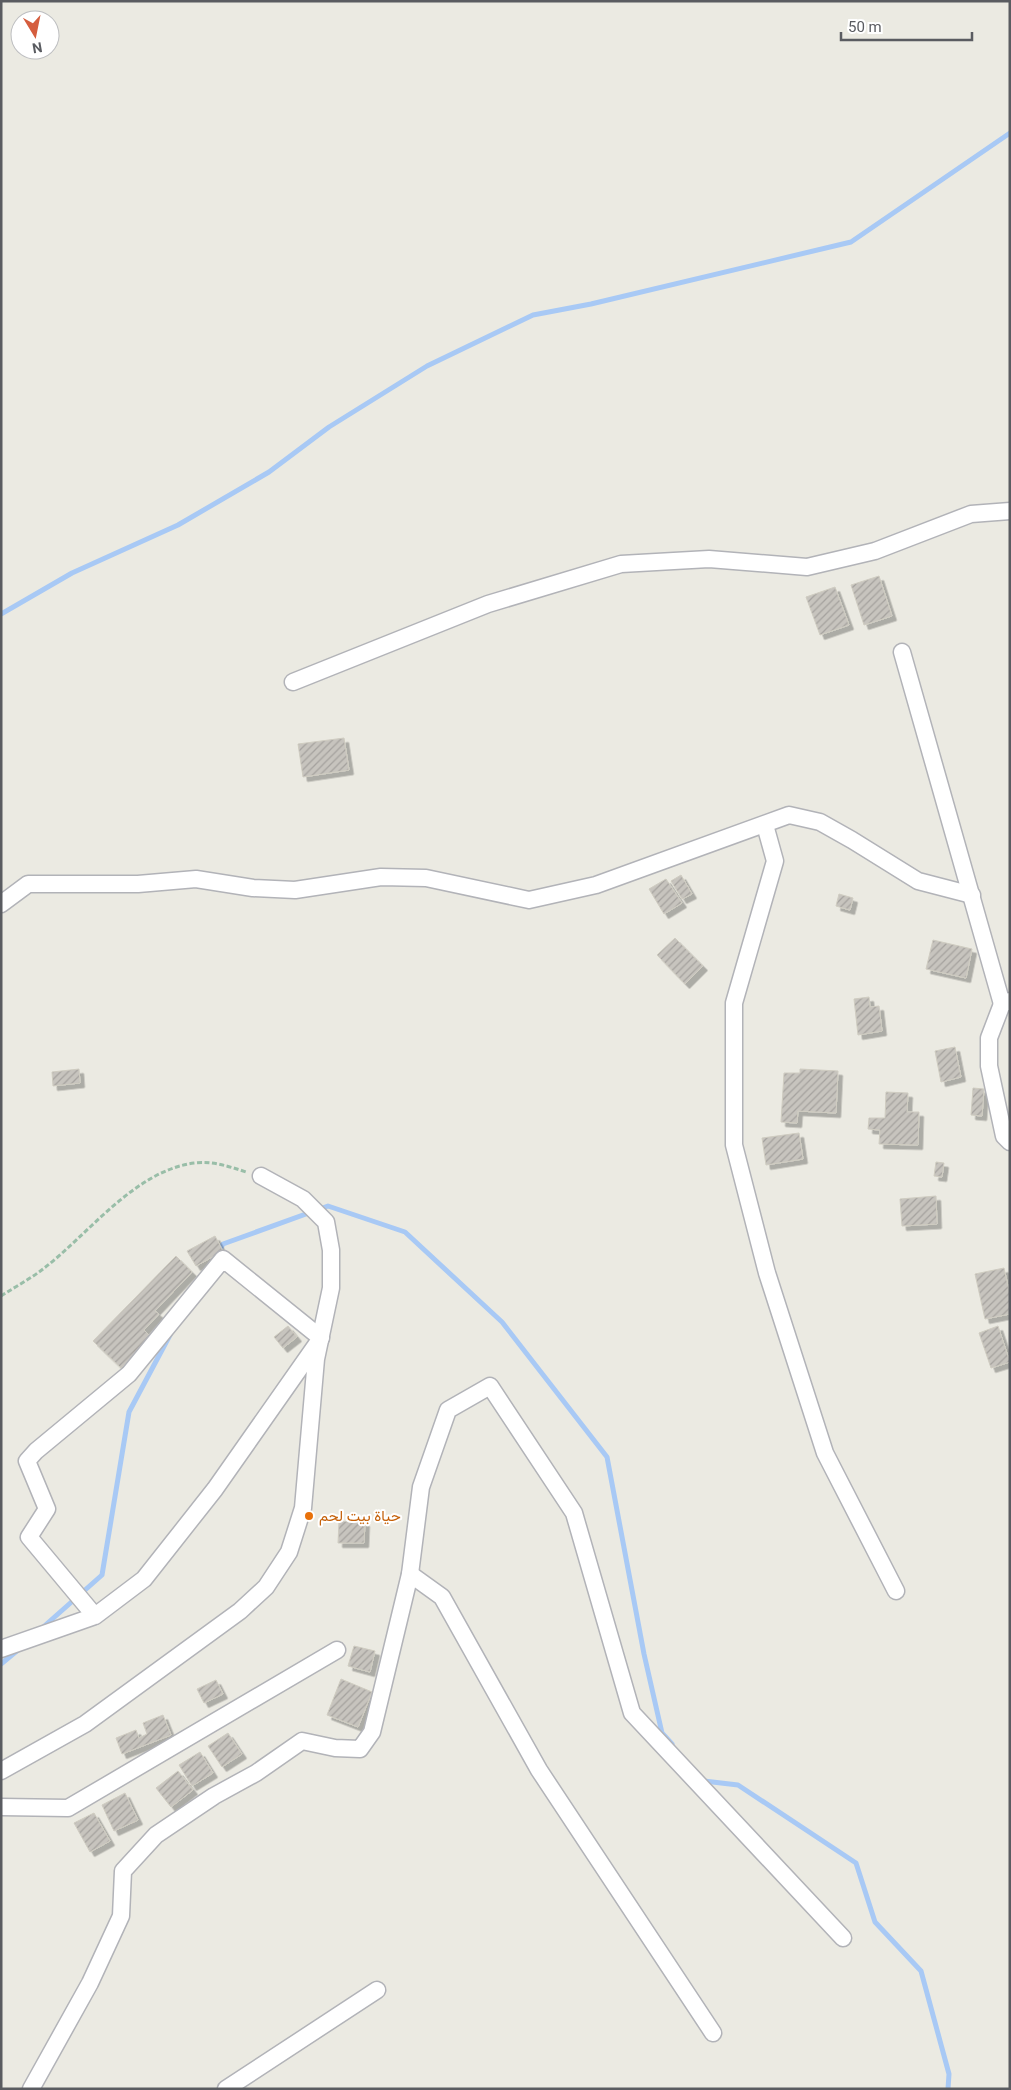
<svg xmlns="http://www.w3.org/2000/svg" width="1011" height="2090" viewBox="0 0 1011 2090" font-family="Roboto,Vazirmatn,sans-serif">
	<defs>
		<pattern id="building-hatch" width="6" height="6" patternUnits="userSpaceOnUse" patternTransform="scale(1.25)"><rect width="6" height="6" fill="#c7c4be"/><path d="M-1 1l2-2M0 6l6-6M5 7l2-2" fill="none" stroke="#a5a29e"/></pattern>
		<filter id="shadow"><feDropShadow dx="4.5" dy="4.5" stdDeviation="0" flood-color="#0004"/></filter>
	</defs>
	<rect width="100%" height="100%" fill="#ebeae2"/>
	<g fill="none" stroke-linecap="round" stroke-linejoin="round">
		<g stroke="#a8c9f5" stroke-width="5">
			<path d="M1 614 72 573 178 525 269 472 329 427 427 366 533 315 591 304 851 242 1010 133"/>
			<path d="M219 1252 223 1244 328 1206 405 1232 502 1322 607 1457 644 1654 662 1733 672 1744"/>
			<path d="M41 1629 102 1575 129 1412 170 1335"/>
			<path d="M1 1664 18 1650"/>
			<path d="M702 1779 704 1781 738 1785 856 1863 875 1922 921 1971 949 2074 948 2089"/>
		</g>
	</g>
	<g fill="url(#building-hatch)" stroke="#cfccc1" filter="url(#shadow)">
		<path d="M879 576 892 616 864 625 851 585Z"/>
		<path d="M835 587 849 625 820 635 806 597Z"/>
		<path d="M344 738 349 770 303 777 298 744Z"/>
		<path d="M681 875 692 894 682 899 671 881Z"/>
		<path d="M666 879 682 903 664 914 649 889Z"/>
		<path d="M839 894 853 898 850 910 836 906Z"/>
		<path d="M675 938 703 966 685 984 657 955Z"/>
		<path d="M933 940 972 949 966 978 926 969Z"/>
		<path d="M869 997 870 1007 879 1006 882 1031 858 1035 854 999Z"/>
		<path d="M955 1047 961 1077 941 1082 935 1051Z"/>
		<path d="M79 1069 80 1083 53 1086 52 1072Z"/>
		<path d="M800 1069 838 1071 836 1113 798 1111 797 1123 781 1122 784 1073H800Z"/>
		<path d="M973 1088 984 1089 982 1116 971 1115Z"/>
		<path d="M886 1092 908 1093 907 1112H919L918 1145 879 1144 880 1130 868 1129 869 1118H885Z"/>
		<path d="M799 1133 803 1159 766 1165 762 1138Z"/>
		<path d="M936 1162 944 1163 942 1177 934 1176Z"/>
		<path d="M936 1196 937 1224 902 1226 900 1199Z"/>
		<path d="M215 1236 223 1251 196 1266 187 1251Z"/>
		<path d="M176 1256 192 1272 155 1311 159 1314 144 1330 151 1337 121 1368 93 1341Z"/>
		<path d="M1004 1268 1010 1295V1314L985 1319 975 1274Z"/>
		<path d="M288 1326 297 1337 283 1348 274 1337Z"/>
		<path d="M998 1326 1010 1362 991 1368 979 1333Z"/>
		<path d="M339 1521 365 1522 364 1543H338Z"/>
		<path d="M354 1646 375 1651 370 1672 348 1666Z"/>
		<path d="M341 1679 372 1692 358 1727 327 1715Z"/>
		<path d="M216 1680 223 1694 204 1703 197 1689Z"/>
		<path d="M163 1715 171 1735 122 1754 116 1738 136 1730 139 1738 147 1734 143 1723Z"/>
		<path d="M228 1733 242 1754 222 1767 208 1746Z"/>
		<path d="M200 1752 213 1773 192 1786 179 1765Z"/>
		<path d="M178 1771 193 1790 171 1807 156 1788Z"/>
		<path d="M125 1793 138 1820 114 1831 102 1805Z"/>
		<path d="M94 1813 110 1841 90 1852 74 1823Z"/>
	</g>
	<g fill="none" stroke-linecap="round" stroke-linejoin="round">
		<defs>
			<g id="street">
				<path d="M902 652 1002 1004"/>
				<path d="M293 682 488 604 621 564 709 559 807 567 875 551 971 514 1010 511"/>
				<path d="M765 825 775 861 734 1003V1145L767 1273 825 1453 896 1591"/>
				<path d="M1 904 28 884H138L196 879 253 888 295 890 381 877 426 878 529 900 596 885 789 815 820 822 852 840 918 881 972 895"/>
				<path d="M1010 1001 1002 1004 989 1038V1066L1004 1136 1010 1142"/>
				<path d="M410 1574 442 1597 539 1770 713 2033"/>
				<path d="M1 1649 95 1616 144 1579 215 1489 321 1338 223 1259 129 1374 36 1451 27 1461 47 1509 29 1537 95 1616"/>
				<path d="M1 1771 85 1724 240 1611 266 1587 289 1552 303 1508 316 1359 331 1288V1250L326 1222 303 1199 261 1176"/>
				<path d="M1 1807 68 1808 337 1650"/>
				<path d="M31 2089 90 1983 121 1916 123 1871 156 1835 214 1796 256 1773 302 1741 335 1748 360 1749 372 1732 410 1574 421 1487 448 1410 490 1386 574 1513 632 1713 843 1938"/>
				<path d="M226 2089 377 1990"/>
			</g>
		</defs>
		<use href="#street" stroke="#b2b3b8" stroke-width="19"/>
		<path stroke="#99bea8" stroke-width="3" stroke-dasharray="5 2.5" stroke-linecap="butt" d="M1 1296C15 1287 30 1279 43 1269 88 1235 134 1171 194 1163 213 1161 228 1166 246 1172"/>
		<use href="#street" stroke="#fff" stroke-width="16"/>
	</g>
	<circle fill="#e8710a" stroke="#fff" stroke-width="2" cx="309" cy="1516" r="5"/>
	<g text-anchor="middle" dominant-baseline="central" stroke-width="4" stroke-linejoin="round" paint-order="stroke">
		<g font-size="15" fill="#c56008" stroke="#fff" text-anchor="start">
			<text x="319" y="1516">حياة بيت لحم</text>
		</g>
	</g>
	<rect width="1011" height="2090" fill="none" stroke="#5a5c61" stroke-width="5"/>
	<g transform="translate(35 35) rotate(170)"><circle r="24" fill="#ffffff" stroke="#bdbec0"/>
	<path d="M0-4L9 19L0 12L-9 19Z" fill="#d55d3e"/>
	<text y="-8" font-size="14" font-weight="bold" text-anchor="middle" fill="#5a5c61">N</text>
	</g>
	<path d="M841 32v8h131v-8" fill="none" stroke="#5a5c61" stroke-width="2.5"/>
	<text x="848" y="32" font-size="15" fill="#5a5c61" stroke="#ffffff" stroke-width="4" paint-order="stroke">50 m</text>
</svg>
